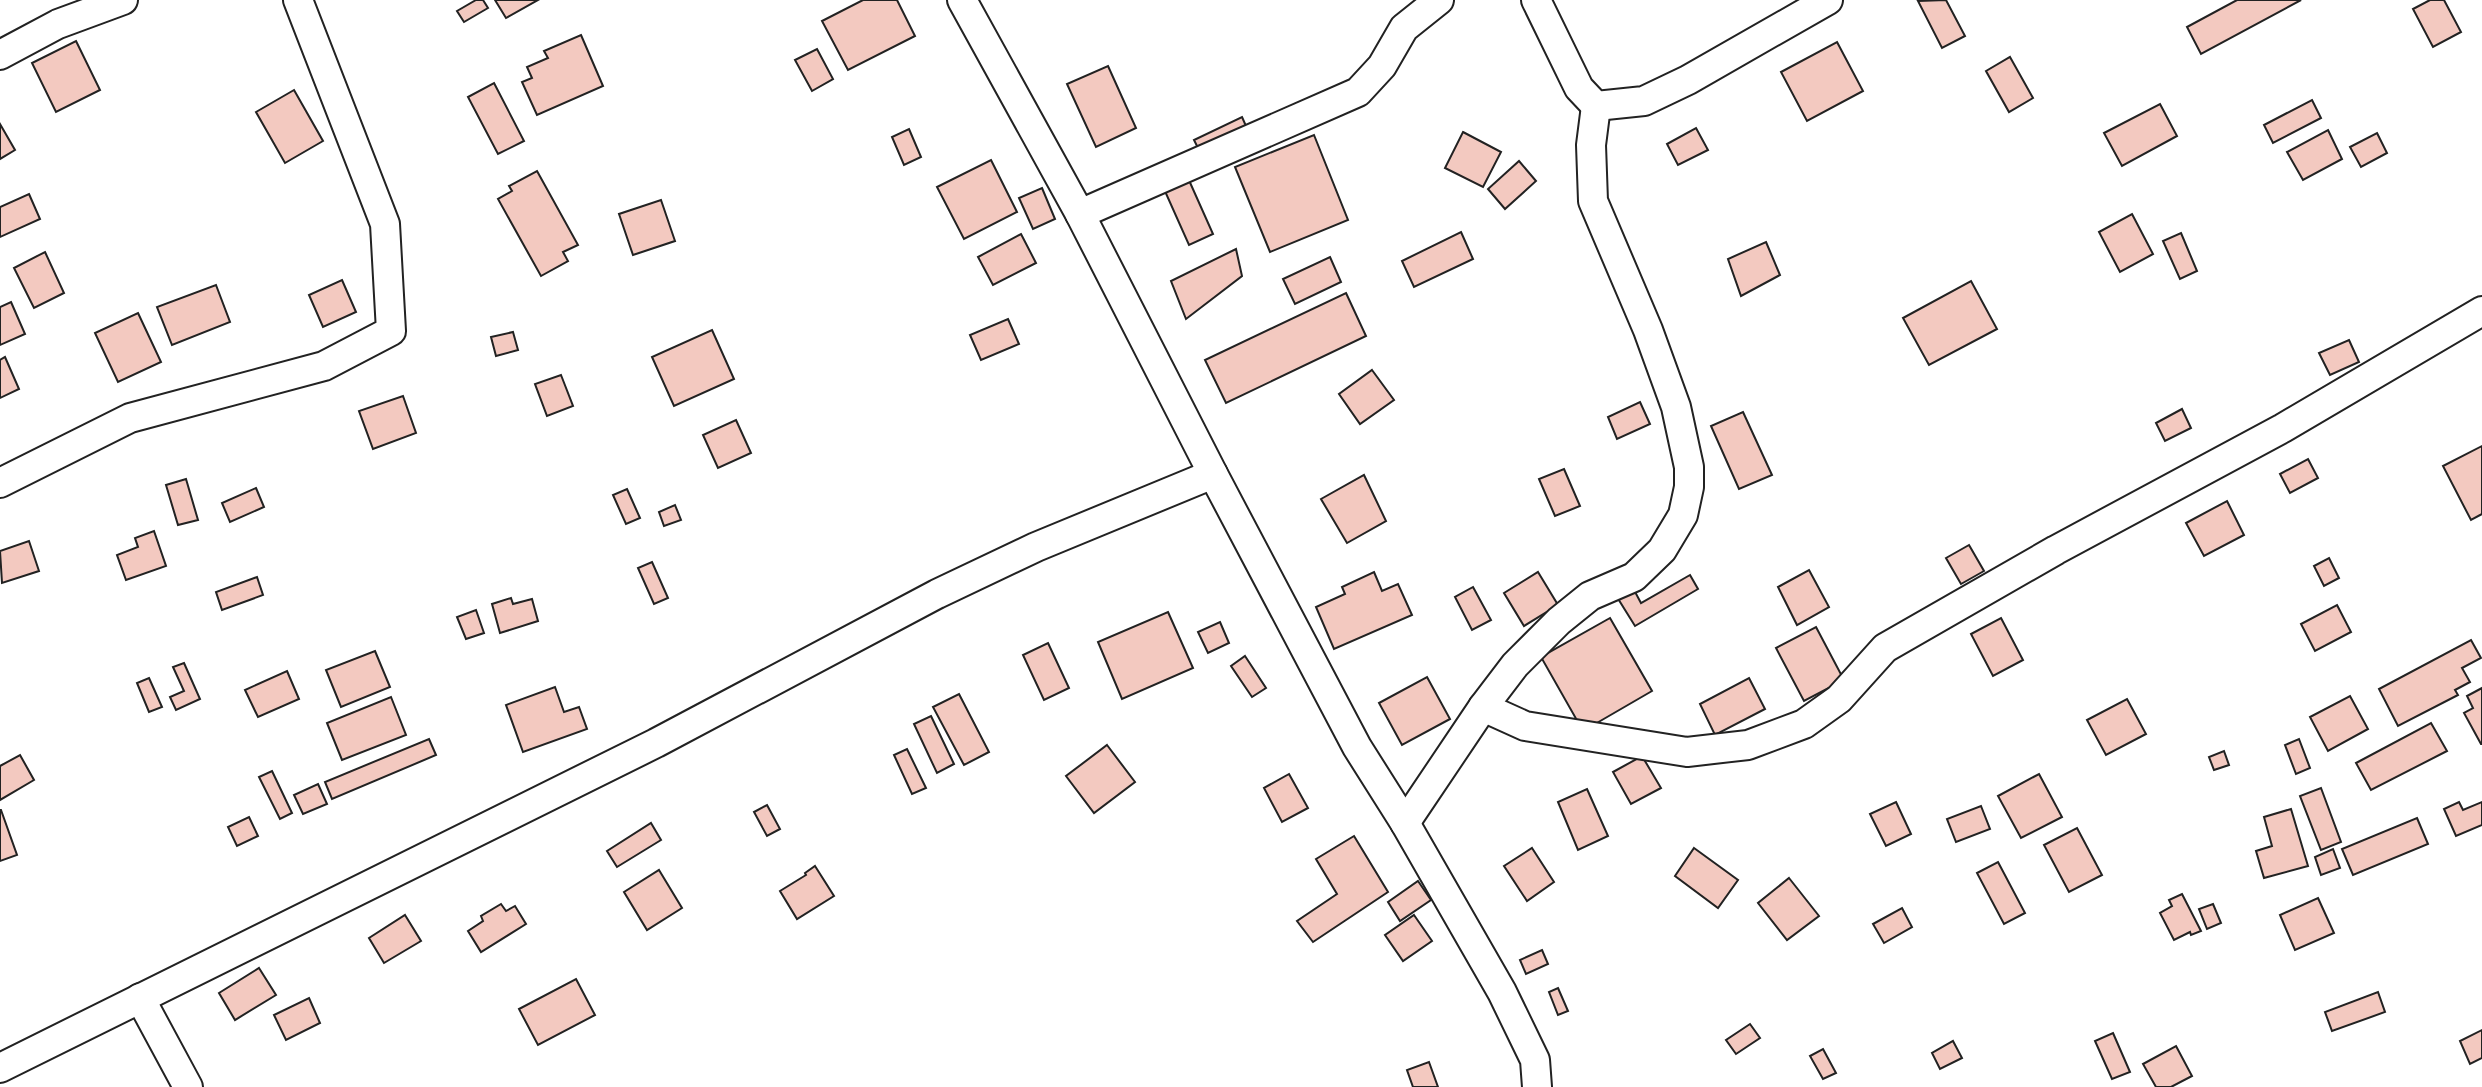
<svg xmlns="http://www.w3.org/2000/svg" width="2482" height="1087" viewBox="0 0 2482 1087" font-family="'DM Sans',sans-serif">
	<rect width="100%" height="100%" fill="#fff"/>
	<g fill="#f3c9c0" stroke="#222" stroke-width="2">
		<path d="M476 0H483L488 8 464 22 457 11Z"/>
		<path d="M495 0H538L506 18Z"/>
		<path d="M863 0H897L915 36 848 70 822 21Z"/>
		<path d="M1946 0 1965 36 1942 48 1918 1Z"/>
		<path d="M2237 0H2301L2201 54 2187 27Z"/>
		<path d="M2430 0H2444L2461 32 2433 47 2413 9Z"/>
		<path d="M581 35 603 86 537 115 522 82 532 78 527 67 548 58 544 51Z"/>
		<path d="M76 41 100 90 56 112 32 63Z"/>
		<path d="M1837 42 1863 91 1807 121 1781 72Z"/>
		<path d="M817 49 833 79 812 91 795 60Z"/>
		<path d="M2010 57 2033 98 2009 112 1986 71Z"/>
		<path d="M1108 66 1136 128 1096 147 1067 84Z"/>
		<path d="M494 83 524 141 498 154 468 97Z"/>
		<path d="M294 90 323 141 285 163 256 112Z"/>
		<path d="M2312 100 2321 118 2273 143 2264 125Z"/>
		<path d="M2160 104 2177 136 2122 166 2104 133Z"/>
		<path d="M1242 117 1250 135 1203 158 1194 140Z"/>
		<path d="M0 124 15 150 0 159Z"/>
		<path d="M1696 128 1708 150 1678 165 1667 144Z"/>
		<path d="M909 129 921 157 904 165 892 137Z"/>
		<path d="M2328 130 2342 159 2303 180 2287 152Z"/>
		<path d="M1463 132 1501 152 1483 187 1445 168Z"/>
		<path d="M2377 133 2387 153 2361 167 2350 147Z"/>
		<path d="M1314 135 1348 220 1270 252 1235 167Z"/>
		<path d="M991 160 1017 212 964 239 937 187Z"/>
		<path d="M1519 161 1536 181 1505 209 1488 189Z"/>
		<path d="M537 171 578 245 563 252 568 261 541 276 498 199 512 191 509 186Z"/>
		<path d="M1188 178 1213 234 1189 245 1164 189Z"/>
		<path d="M1042 188 1055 219 1033 229 1019 198Z"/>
		<path d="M29 194 40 219 0 237V207Z"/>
		<path d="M661 200 675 241 633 255 619 214Z"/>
		<path d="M2132 214 2153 254 2120 272 2099 232Z"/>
		<path d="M1461 232 1473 259 1414 287 1402 261Z"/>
		<path d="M2181 233 2197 271 2180 279 2163 241Z"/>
		<path d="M1021 234 1036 263 993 285 978 257Z"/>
		<path d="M1766 242 1780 275 1741 296 1728 259Z"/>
		<path d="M1236 249 1242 276 1186 319 1171 281Z"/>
		<path d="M45 252 64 293 34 308 14 268Z"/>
		<path d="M1330 257 1341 282 1295 304 1283 279Z"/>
		<path d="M342 280 356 312 323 327 309 295Z"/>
		<path d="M1971 281 1997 329 1929 365 1903 318Z"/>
		<path d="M216 285 230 322 172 345 157 307Z"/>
		<path d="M1346 293 1366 336 1226 403 1205 360Z"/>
		<path d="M11 302 25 334 0 345V307Z"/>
		<path d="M138 313 161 362 118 382 95 333Z"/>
		<path d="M1008 319 1019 344 981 360 970 335Z"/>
		<path d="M712 330 734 379 674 406 652 357Z"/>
		<path d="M513 332 518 350 496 356 491 337Z"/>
		<path d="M2349 340 2359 362 2330 375 2319 353Z"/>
		<path d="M5 357 19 389 0 398V360Z"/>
		<path d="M1372 370 1394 400 1360 424 1339 394Z"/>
		<path d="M561 375 573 406 547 416 535 384Z"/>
		<path d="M403 396 416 433 373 449 359 411Z"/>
		<path d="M1640 402 1650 424 1617 439 1608 417Z"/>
		<path d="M2182 409 2191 428 2165 441 2156 423Z"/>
		<path d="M1743 412 1772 475 1739 489 1711 426Z"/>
		<path d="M736 420 751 453 718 468 703 435Z"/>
		<path d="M2482 446V514L2471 520 2443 466Z"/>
		<path d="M2308 459 2318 478 2290 493 2280 474Z"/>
		<path d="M1564 469 1580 506 1555 516 1539 479Z"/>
		<path d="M1364 475 1386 521 1347 543 1321 499Z"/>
		<path d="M186 479 198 520 178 525 166 485Z"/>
		<path d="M256 488 264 507 230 522 222 503Z"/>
		<path d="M627 489 640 518 626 524 613 495Z"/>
		<path d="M2227 501 2244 535 2204 556 2186 523Z"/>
		<path d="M675 505 681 520 664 526 659 512Z"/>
		<path d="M154 531 166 566 126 580 117 555 138 547 135 538Z"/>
		<path d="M29 541 39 571 2 583 0 551Z"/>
		<path d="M1969 545 1984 571 1961 584 1946 558Z"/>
		<path d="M2329 558 2339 578 2324 586 2314 566Z"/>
		<path d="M652 562 668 598 654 604 638 568Z"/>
		<path d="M1809 570 1829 607 1797 625 1778 587Z"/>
		<path d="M1374 572 1382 591 1398 584 1412 615 1334 649 1316 607 1345 594 1342 587Z"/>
		<path d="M1538 572 1558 605 1524 626 1504 593Z"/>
		<path d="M1690 575 1698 589 1635 626 1617 597 1633 588 1641 603Z"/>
		<path d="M257 577 263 595 222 610 216 592Z"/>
		<path d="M1473 587 1491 620 1472 630 1455 597Z"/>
		<path d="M511 598 513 604 532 599 538 621 500 633 492 604Z"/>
		<path d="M2337 605 2351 632 2315 651 2301 624Z"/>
		<path d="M476 610 484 633 466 639 457 617Z"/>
		<path d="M1168 612 1193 668 1122 699 1098 642Z"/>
		<path d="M1610 618 1652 691 1583 731 1541 657Z"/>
		<path d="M2001 618 2023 660 1993 676 1971 634Z"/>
		<path d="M1220 622 1229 643 1208 653 1198 632Z"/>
		<path d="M1816 627 1844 680 1804 701 1776 648Z"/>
		<path d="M2471 640 2481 658 2462 668 2470 682 2455 690 2458 695 2398 726 2379 689Z"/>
		<path d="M1048 643 1069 688 1044 700 1023 655Z"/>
		<path d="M375 651 390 687 341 707 326 670Z"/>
		<path d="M1245 656 1266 688 1252 697 1231 666Z"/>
		<path d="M184 663 200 699 176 710 170 697 184 691 173 667Z"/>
		<path d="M287 671 299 699 258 717 245 690Z"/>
		<path d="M1427 677 1450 719 1402 745 1379 703Z"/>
		<path d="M149 678 162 707 149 712 137 683Z"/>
		<path d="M1749 678 1765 709 1715 735 1700 704Z"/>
		<path d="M555 687 564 712 579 707 587 729 523 752 506 705Z"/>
		<path d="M2482 688V744H2481L2464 713 2473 708 2467 696Z"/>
		<path d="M959 694 989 752 964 765 933 707Z"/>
		<path d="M2350 696 2368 729 2328 751 2310 717Z"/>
		<path d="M391 697 406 735 342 760 327 723Z"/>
		<path d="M2127 699 2146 734 2106 755 2087 720Z"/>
		<path d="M931 716 954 764 937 773 914 724Z"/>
		<path d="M2431 723 2447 751 2371 790 2356 763Z"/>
		<path d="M429 739 436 755 332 799 325 782Z"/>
		<path d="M2299 739 2310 768 2296 774 2285 745Z"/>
		<path d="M1107 745 1135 782 1094 813 1066 776Z"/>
		<path d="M907 749 926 788 912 794 894 755Z"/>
		<path d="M2224 751 2229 765 2214 770 2209 757Z"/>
		<path d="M20 755 34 780 0 800V766Z"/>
		<path d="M1642 756 1661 788 1631 804 1613 772Z"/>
		<path d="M272 771 292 813 280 819 259 777Z"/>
		<path d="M1289 774 1308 808 1282 822 1264 788Z"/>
		<path d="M2039 774 2062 817 2021 838 1998 796Z"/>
		<path d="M318 784 327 804 303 814 294 795Z"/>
		<path d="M2321 788 2341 842 2321 850 2300 796Z"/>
		<path d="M1587 789 1608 836 1578 850 1558 802Z"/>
		<path d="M1896 802 1911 834 1886 846 1870 814Z"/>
		<path d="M2459 802 2463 810 2482 802V825L2456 836 2444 809Z"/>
		<path d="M767 805 780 829 767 836 754 812Z"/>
		<path d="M1981 806 1990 829 1956 842 1947 819Z"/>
		<path d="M2291 809 2308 866 2264 878 2256 851 2272 846 2264 817Z"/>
		<path d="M1 810 17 855 0 861V810Z"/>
		<path d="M249 817 258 836 237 846 228 827Z"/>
		<path d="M2417 818 2428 844 2353 875 2342 849Z"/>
		<path d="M651 823 661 840 617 867 607 851Z"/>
		<path d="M2077 828 2102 875 2069 892 2044 845Z"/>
		<path d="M1354 836 1388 892 1313 942 1297 921 1337 894 1316 859Z"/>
		<path d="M1532 848 1554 882 1527 901 1504 866Z"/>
		<path d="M1694 848 1738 880 1718 908 1675 876Z"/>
		<path d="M2333 849 2340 868 2321 875 2315 857Z"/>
		<path d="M1998 862 2025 913 2004 924 1977 873Z"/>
		<path d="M815 866 834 896 797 919 780 891 806 875 805 873Z"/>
		<path d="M659 870 682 908 647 930 624 892Z"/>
		<path d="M1789 878 1819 916 1787 940 1758 903Z"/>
		<path d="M1418 881 1431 900 1400 921 1388 902Z"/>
		<path d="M2182 894 2201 931 2191 935 2190 932 2174 940 2160 913 2172 906 2169 900Z"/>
		<path d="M2318 898 2334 933 2295 950 2280 915Z"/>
		<path d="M501 904 506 911 515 906 526 924 481 952 468 931 483 921 481 916Z"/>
		<path d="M2213 904 2221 923 2207 929 2199 909Z"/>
		<path d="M1902 908 1912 927 1884 943 1873 924Z"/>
		<path d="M405 915 421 941 384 963 369 938Z"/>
		<path d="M1414 915 1432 941 1403 961 1385 935Z"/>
		<path d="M1542 950 1548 964 1526 974 1520 960Z"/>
		<path d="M259 968 276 995 235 1020 219 993Z"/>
		<path d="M576 979 595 1015 538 1045 519 1009Z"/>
		<path d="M1558 988 1568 1011 1558 1015 1549 992Z"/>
		<path d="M2378 992 2385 1012 2332 1031 2325 1012Z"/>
		<path d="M309 998 320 1023 286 1040 274 1015Z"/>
		<path d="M1750 1024 1760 1038 1736 1054 1726 1040Z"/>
		<path d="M2482 1030V1058L2470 1064 2460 1041Z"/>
		<path d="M2113 1033 2130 1072 2112 1079 2095 1041Z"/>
		<path d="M1953 1041 1962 1058 1940 1069 1932 1053Z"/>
		<path d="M2176 1046 2192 1076 2171 1087H2156L2143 1064Z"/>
		<path d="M1823 1049 1836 1073 1823 1079 1810 1056Z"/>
		<path d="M1429 1062 1438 1087H1413L1407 1070Z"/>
	</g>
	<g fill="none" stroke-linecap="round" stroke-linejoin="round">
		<defs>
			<g id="street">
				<path d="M962 0 1080 214 1213 474 1357 747 1405 823 1502 992 1535 1060 1537 1087"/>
				<path d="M1536 0 1579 88 1596 106 1644 101 1688 80 1828 0"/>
				<path d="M0 55 58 24 123 0"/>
				<path d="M1080 214 1358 92 1382 66 1404 28 1439 0"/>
				<path d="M0 483 130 418 324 366 391 331 385 224 298 0"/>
				<path d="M1483 707 1525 726 1687 752 1748 745 1804 724 1839 699 1885 648 2056 550 2283 428 2482 311"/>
				<path d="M1405 823 1483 707 1515 665 1559 621 1590 596 1634 577 1662 550 1683 515 1689 487V467L1676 407 1648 330 1593 201 1591 145 1596 106"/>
				<path d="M140 998 188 1087"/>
				<path d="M0 1068 656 743 937 594 1036 547 1213 474"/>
			</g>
		</defs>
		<use href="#street" stroke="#222" stroke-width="32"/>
		<use href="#street" stroke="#fff" stroke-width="28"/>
	</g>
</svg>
